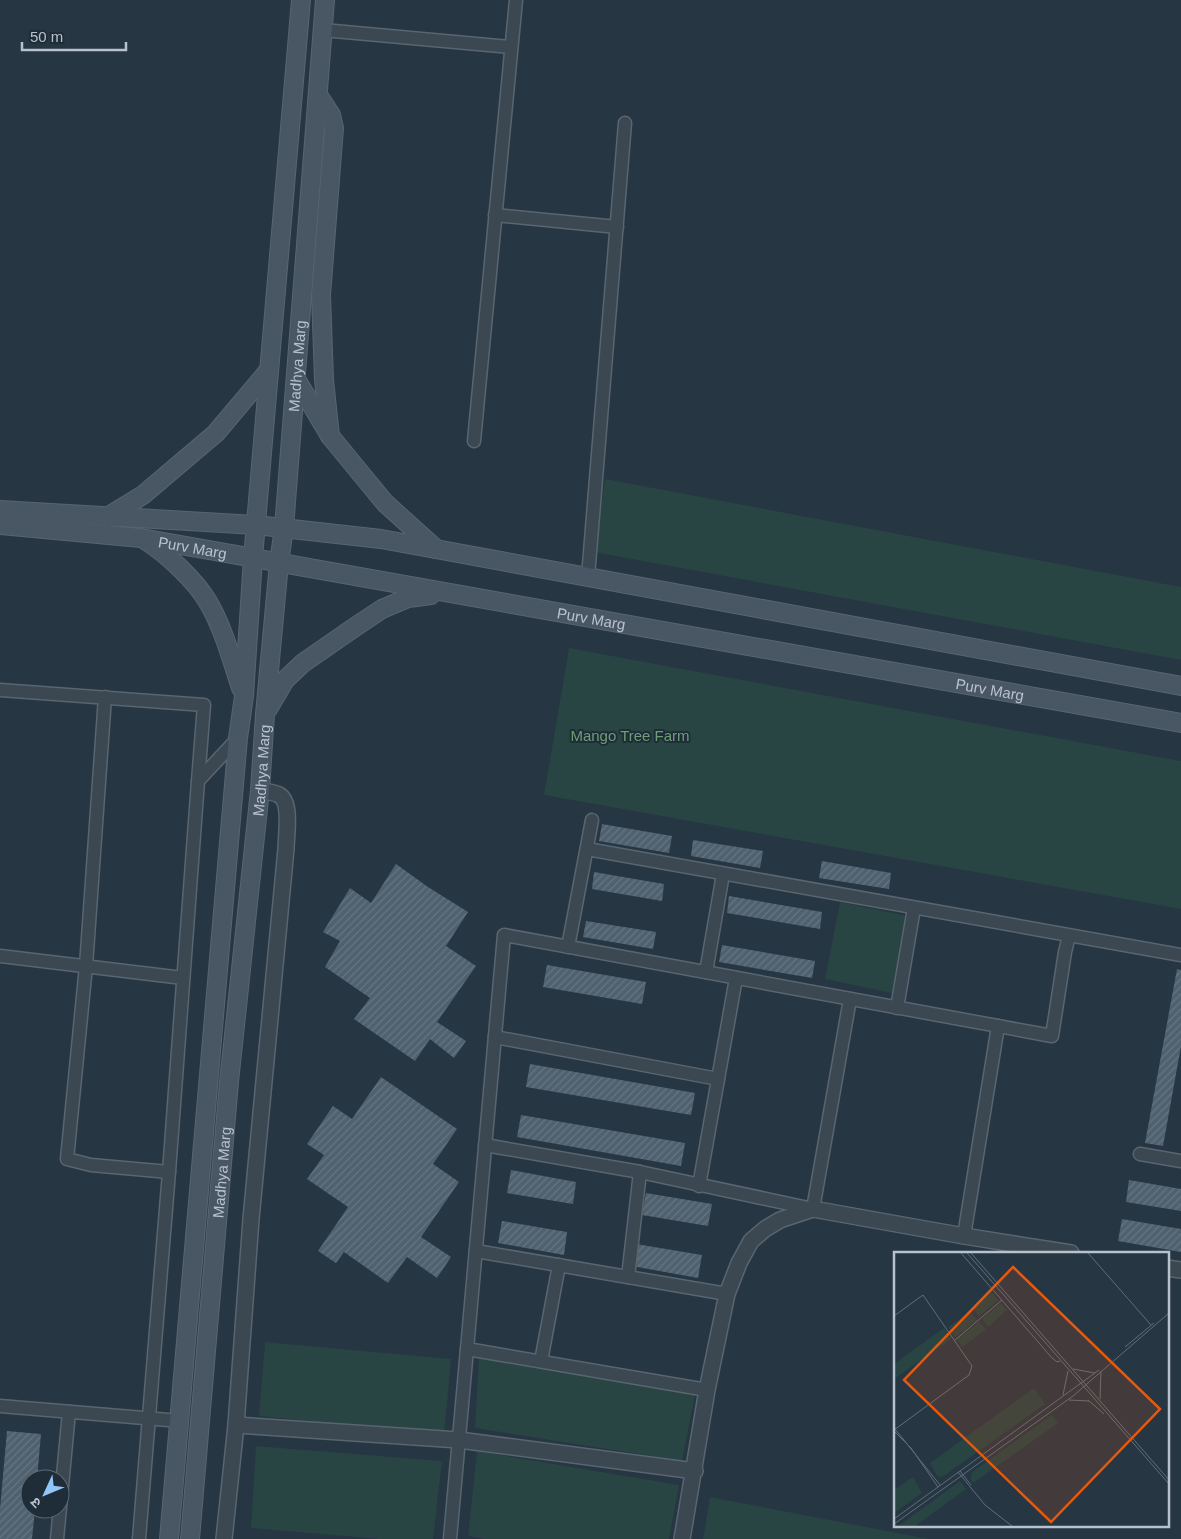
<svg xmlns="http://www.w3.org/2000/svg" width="1181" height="1539" viewBox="0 0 1181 1539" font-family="Helvetica,'Noto Sans Devanagari',sans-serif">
	<defs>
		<pattern id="building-hatch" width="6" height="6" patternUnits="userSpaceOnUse" patternTransform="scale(1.25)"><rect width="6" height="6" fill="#4f606e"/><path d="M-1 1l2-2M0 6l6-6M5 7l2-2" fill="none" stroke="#667582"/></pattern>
	</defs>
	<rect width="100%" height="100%" fill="#263643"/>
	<g fill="#284443">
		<path d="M605 479 1181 587V660L594 552Z"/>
		<path d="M569 648 1181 761V909L544 795Z"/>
		<path d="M840 902 908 916 892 993 825 979Z"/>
		<path d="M265 1342 451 1359 444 1434 259 1416Z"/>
		<path d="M479 1356 695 1395 682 1461 475 1428Z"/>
		<path d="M256 1446 442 1461 433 1539H379L251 1528Z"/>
		<path d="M477 1451 679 1485 669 1539H485L468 1536Z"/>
		<path d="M710 1497 929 1539H703Z"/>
	</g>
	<g fill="url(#building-hatch)">
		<path d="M602 824 672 836 669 853 599 841Z"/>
		<path d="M693 840 763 851 760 868 691 856Z"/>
		<path d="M822 861 891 873 889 889 819 878Z"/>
		<path d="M396 864 428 887 468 912 446 946 476 966 437 1022 466 1041 454 1058 430 1039 415 1061 354 1019 370 998 325 967 340 941 323 932 350 888 371 903Z"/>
		<path d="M594 872 664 884 662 901 592 889Z"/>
		<path d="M729 896 822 912 820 929 727 913Z"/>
		<path d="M586 921 656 932 653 949 583 937Z"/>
		<path d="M722 945 815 961 812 978 719 962Z"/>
		<path d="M547 965 646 982 642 1004 543 987Z"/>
		<path d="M1177 969 1181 970V1046L1163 1146 1145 1143Z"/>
		<path d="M530 1064 695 1093 691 1115 526 1087Z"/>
		<path d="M381 1077 457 1129 433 1164 459 1182 421 1237 451 1257 437 1278 407 1257 388 1283 344 1252 336 1263 318 1251 348 1207 307 1179 324 1155 307 1144 333 1106 352 1119Z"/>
		<path d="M521 1115 685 1143 681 1166 517 1137Z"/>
		<path d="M511 1170 576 1182 573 1204 507 1193Z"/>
		<path d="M1129 1180 1181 1189V1211L1126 1202Z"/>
		<path d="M646 1193 712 1204 708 1226 642 1215Z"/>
		<path d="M1122 1219 1181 1229V1252L1118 1241Z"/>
		<path d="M502 1221 567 1232 564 1255 498 1243Z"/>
		<path d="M636 1244 702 1255 698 1278 632 1266Z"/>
		<path d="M7 1431 41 1434 37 1479H30V1509H35L32 1539H0V1509Z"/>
	</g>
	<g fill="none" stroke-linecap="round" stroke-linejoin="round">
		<defs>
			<g id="minor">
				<path d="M323 30 511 47"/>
				<path d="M495 215 617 227"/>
				<path d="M474 441 516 0"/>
				<path d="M588 577 625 123"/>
				<path d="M0 690 204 705 198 781"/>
				<path d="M105 697 86 966 67 1159 91 1165 169 1172"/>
				<path d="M587 849 1181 955"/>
				<path d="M568 947 592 820"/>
				<path d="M0 956 183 978"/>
				<path d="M706 972 723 874"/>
				<path d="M897 1008 914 908"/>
				<path d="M495 1037 718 1079"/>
				<path d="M485 1145 640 1172 813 1209 850 999"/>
				<path d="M1140 1154 1181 1161"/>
				<path d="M699 1186 736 978"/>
				<path d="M964 1236 998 1026"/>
				<path d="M476 1251 727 1294"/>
				<path d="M628 1277 640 1172"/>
				<path d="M467 1349 707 1390"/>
				<path d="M541 1361 559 1265"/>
				<path d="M0 1406 180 1421"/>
				<path d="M57 1539 69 1412"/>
				<path d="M139 1539 169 1172 198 781 238 738"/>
				<path d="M450 1539 504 935 1052 1036 1065 952 1069 936"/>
			</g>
			<g id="tertiary">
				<path d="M1167 1268 1181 1270"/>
				<path d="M236 1425 459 1440 695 1471"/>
				<path d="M224 1539 236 1425 251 1219 286 849C286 836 292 802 279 795 274 792 266 792 260 790"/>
				<path d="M682 1539 707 1390 727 1294 739 1263 751 1241 765 1229 780 1220 813 1209 964 1236 1071 1253"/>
			</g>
			<g id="secondary">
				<path d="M318 95 331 115 334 128 321 295 324 380 330 436"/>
				<path d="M296 379 330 436 385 503 436 549"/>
				<path d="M0 510 256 525 381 539 1181 686"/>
				<path d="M107 517 143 495 216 433 269 370"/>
				<path id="s1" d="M0 525 141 538 1181 723"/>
				<path d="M145 540C166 553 196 581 208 602 223 627 232 661 241 688"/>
				<path d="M268 709 285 680 303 663 355 627 382 609 408 598 431 595"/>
				<path d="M169 1539 238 738 244 696 253 558 301 0"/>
				<path id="s2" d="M190 1539 229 1082 260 790 265 714 279 563 284 528 325 0"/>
			</g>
		</defs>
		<use href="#minor" stroke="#596570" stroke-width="15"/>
		<use href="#tertiary" stroke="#596570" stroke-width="18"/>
		<use href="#secondary" stroke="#596570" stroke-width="20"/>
		<use href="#minor" stroke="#3b4852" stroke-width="12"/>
		<use href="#tertiary" stroke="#3b4852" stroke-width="15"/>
		<use href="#secondary" stroke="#495765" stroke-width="18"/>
	</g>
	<g text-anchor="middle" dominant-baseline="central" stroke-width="4" stroke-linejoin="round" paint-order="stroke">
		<g font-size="15" fill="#b8c2cc" stroke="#1f2d38">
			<text stroke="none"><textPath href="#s2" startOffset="1178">Madhya Marg</textPath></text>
			<text stroke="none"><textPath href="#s1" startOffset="194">Purv Marg</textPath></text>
			<text stroke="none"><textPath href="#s1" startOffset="599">Purv Marg</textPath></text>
			<text stroke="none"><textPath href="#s1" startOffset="1004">Purv Marg</textPath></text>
			<text stroke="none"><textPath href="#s2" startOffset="772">Madhya Marg</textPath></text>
			<text stroke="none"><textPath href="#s2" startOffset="368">Madhya Marg</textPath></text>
		</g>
		<g font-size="15" fill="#6f9d74" stroke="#1f2d38">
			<text x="630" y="735">Mango Tree Farm</text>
		</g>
	</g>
	<g transform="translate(894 1252)">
		<rect width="275" height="275" fill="#263643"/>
		<path d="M97 40 104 48 85 64 78 56ZM107 51 113 58 94 75 88 67ZM76 60 83 68 61 85 54 75ZM85 70 92 77 68 95 63 87ZM50 76 57 87 0 127V112ZM140 136 151 152 48 225 43 224 36 211ZM158 163 164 171 79 231 76 226 78 220ZM19 225 28 241 0 261V238ZM66 229 72 237 21 274H4Z" fill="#284443"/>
		<path fill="none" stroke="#606e7a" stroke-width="1" d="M67 1 158 106 163 110 166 109M73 1 275 232M77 1 275 228M194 1 257 73M0 64 29 43 78 114 75 123 0 178M61 88 108 48M231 95 260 71M179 117 201 121M169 143 174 119M206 147 207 119M175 148 195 149M194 148 210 162M1 177 46 233M0 179 17 196 44 235M66 219 77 233M64 220 91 253 118 274M0 267 205 118M0 272 179 144 275 61"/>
		<path fill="#e8590c" fill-opacity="0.15" stroke="#e8590c" stroke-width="2.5" d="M119 15 266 157 157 270 10 128Z"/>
		<rect width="275" height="275" fill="none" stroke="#b8c2cc" stroke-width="2.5"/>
	</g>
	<g transform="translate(45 1494) rotate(226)"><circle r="24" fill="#1f2d38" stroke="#5c6973"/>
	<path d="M0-4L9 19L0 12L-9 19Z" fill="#90c6f9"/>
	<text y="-8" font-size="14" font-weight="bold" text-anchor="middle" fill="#b8c2cc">उ</text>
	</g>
	<path d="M22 42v8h104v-8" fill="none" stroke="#b8c2cc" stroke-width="2.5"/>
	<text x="30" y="42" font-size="15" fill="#b8c2cc" stroke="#1f2d38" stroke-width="4" paint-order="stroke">50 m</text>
</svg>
